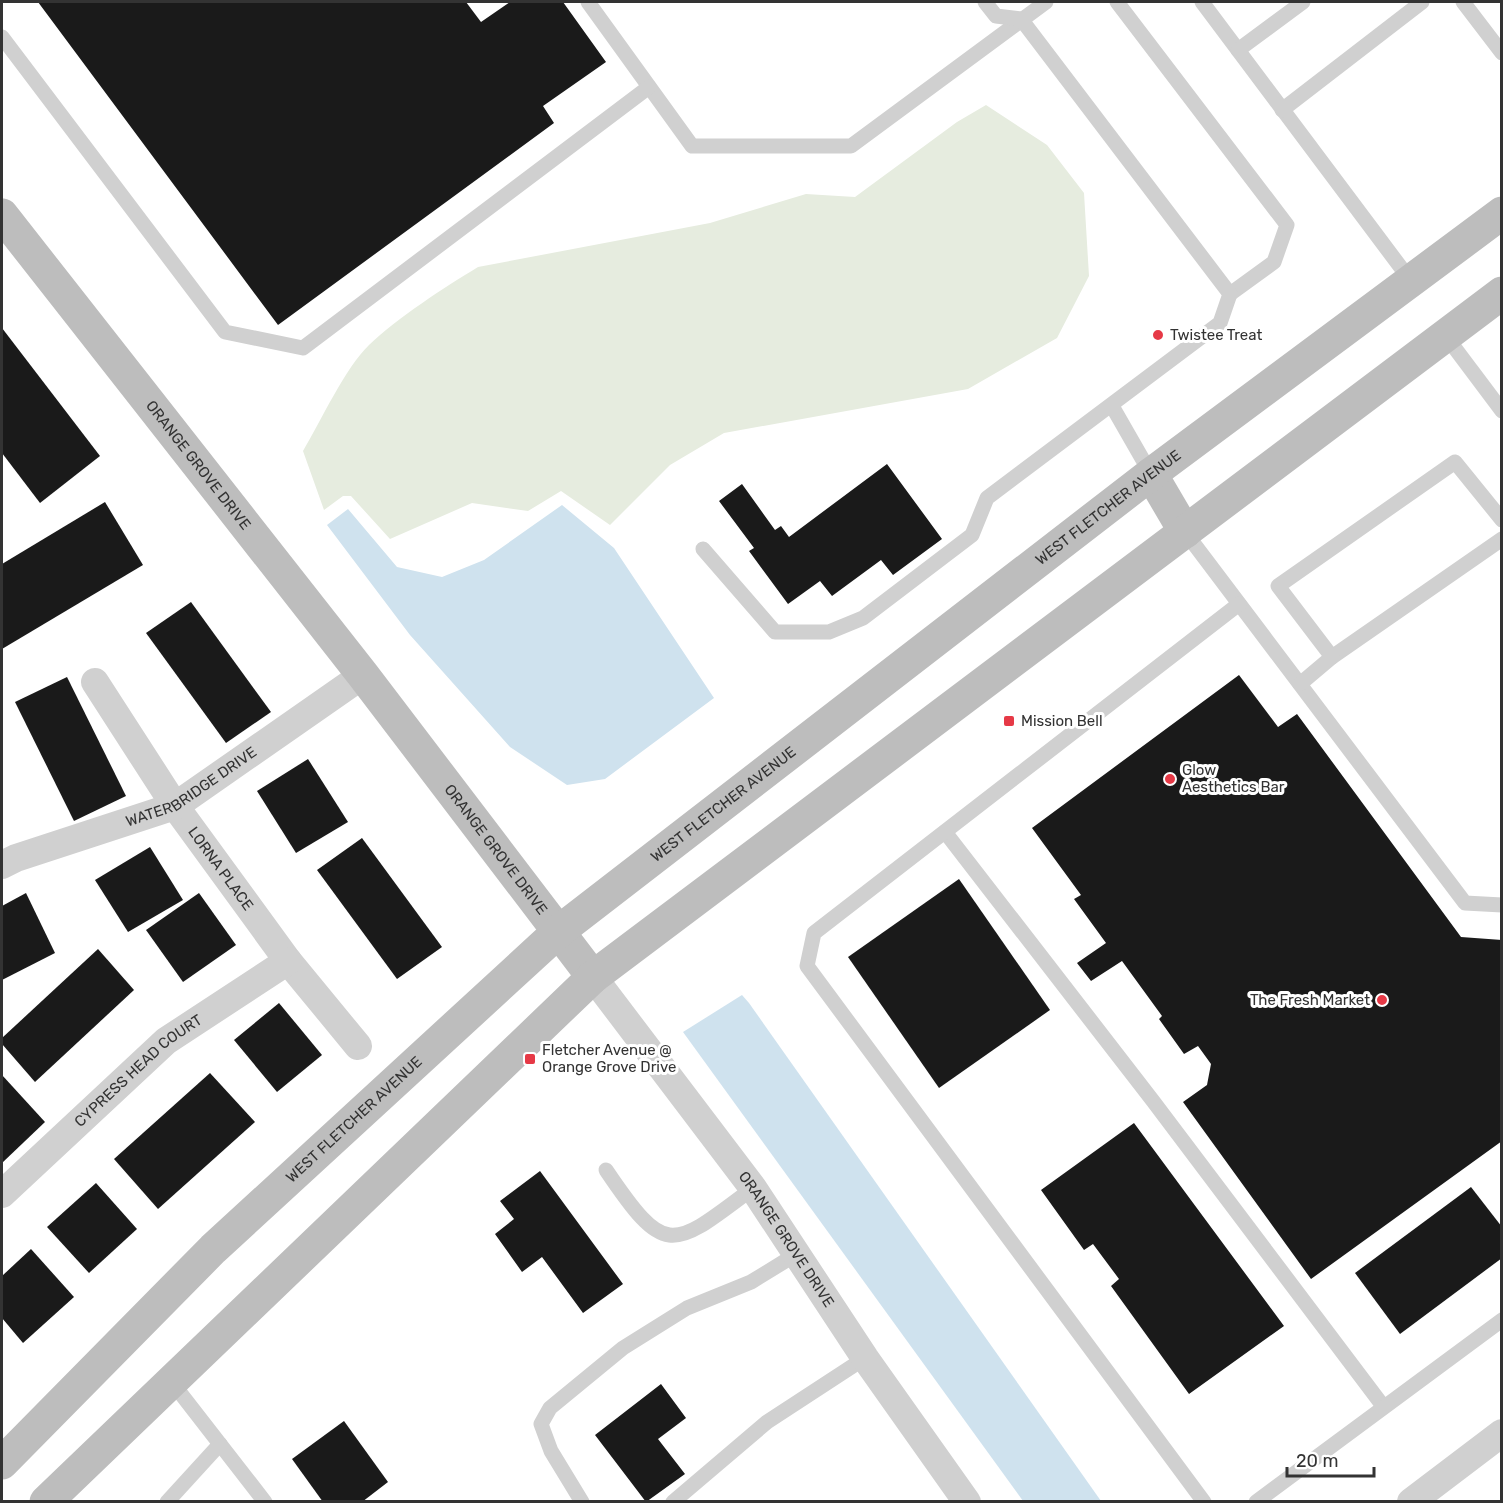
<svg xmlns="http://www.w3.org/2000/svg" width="1503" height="1503" viewBox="0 0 1503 1503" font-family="Rubik,sans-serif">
	<rect width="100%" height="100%" fill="#fff"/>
	<path fill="#e6ecdf" d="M986 105 1047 145 1084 193 1089 276 1057 338 968 389 724 433 670 465 610 525 561 491 528 511 472 503 390 539 351 496H343L324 510 303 451C321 421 345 368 369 345 397 318 445 287 478 267L710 223 806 194 855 197 957 122Z"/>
	<g fill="#cfe2ee">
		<path d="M562 505 614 548 714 698 605 779 567 785 510 747 410 635 327 525 348 509 397 567 442 577 484 560Z"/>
		<path d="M742 995 749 1003 1101 1501H1023L683 1032Z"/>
	</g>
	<g fill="#1a1a1a">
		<path d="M38 2H466L481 22 510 2H563L606 62 543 106 554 123 278 325Z"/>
		<path d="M2 328 100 456 40 503 2 453Z"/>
		<path d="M887 464 942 539 893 575 881 560 832 596 820 581 788 604 749 551 754 548 719 501 742 484 775 530 781 526 789 537Z"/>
		<path d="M105 502 143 565 2 649V564Z"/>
		<path d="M191 602 271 712 226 743 146 633Z"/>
		<path d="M1239 675 1278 727 1297 714 1461 937 1502 940V1141L1311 1279 1183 1102 1207 1085 1211 1064 1198 1046 1184 1054 1159 1019 1162 1016 1122 961 1091 981 1077 963 1106 943 1074 899 1081 895 1032 828Z"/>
		<path d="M67 677 126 796 74 821 15 702Z"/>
		<path d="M308 759 348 822 296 853 257 791Z"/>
		<path d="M362 838 442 947 397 979 317 870Z"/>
		<path d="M150 847 183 900 128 932 95 880Z"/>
		<path d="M959 879 1050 1010 939 1088 848 957Z"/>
		<path d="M26 893 55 953 2 980V906Z"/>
		<path d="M199 893 236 945 183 982 146 930Z"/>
		<path d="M98 949 134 990 35 1082 2 1044V1038Z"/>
		<path d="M279 1003 322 1055 277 1092 234 1040Z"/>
		<path d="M210 1073 255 1122 158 1209 114 1159Z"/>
		<path d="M2 1075 45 1122 2 1163Z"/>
		<path d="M1134 1123 1284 1326 1189 1394 1111 1286 1119 1279 1093 1244 1084 1250 1041 1190Z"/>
		<path d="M540 1171 623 1284 583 1313 542 1257 522 1272 495 1234 514 1219 500 1201Z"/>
		<path d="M96 1183 137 1229 89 1273 47 1227Z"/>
		<path d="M1471 1187 1502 1227V1258L1400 1334 1355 1273Z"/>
		<path d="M31 1249 74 1297 23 1343 2 1318V1276Z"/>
		<path d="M661 1384 686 1418 658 1439 685 1474 646 1502 595 1435Z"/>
		<path d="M344 1421 388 1482 362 1502H323L292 1459Z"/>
	</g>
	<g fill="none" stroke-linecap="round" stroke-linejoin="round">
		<g stroke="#d0d0d0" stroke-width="15">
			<path d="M588 2 692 146H851L1046 2"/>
			<path d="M1117 2 1287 225 1274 262 1230 294"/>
			<path d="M1202 2 1411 281"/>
			<path d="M1463 2 1502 53"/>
			<path d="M2 37 225 332 303 348 649 87"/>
			<path d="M1238 50 1303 2"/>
			<path d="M1282 110 1422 2"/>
			<path d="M1445 335 1502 411"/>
			<path d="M1112 406 1151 474"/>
			<path d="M1185 532 1465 903 1502 905"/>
			<path d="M703 549 775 632H829L863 618 972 535 987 498 1220 323 1230 294 1021 19 996 16 985 2"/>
			<path d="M1332 657 1502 539"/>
			<path d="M1300 684 1332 657 1278 586 1455 462 1502 520"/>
			<path d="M945 832 1153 1101 1383 1406"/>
			<path d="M606 1170C666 1259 672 1249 753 1188"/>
			<path d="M171 1381 265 1502"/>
			<path d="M167 1502 220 1444"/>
			<path d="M582 1502 551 1451 541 1424 550 1408 623 1348 687 1308 751 1282 795 1255"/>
			<path d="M673 1502 767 1422 865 1358"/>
			<path d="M1204 1502 807 966 814 933 1239 604"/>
			<path d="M1256 1502 1502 1320"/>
		</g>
		<g stroke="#d0d0d0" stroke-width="28">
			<path id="s1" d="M95 682 175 806 288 961 358 1046"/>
			<path id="s2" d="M2 865 16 858 175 806 363 675"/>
			<path id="s3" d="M593 977 753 1188 865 1358 967 1502"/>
			<path id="s4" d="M2 1194 166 1041 288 961"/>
			<path d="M1411 1502 1502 1433"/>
		</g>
		<g stroke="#bdbdbd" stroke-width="33">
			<path id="s5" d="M2 215 363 675 593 977"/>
			<path d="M1151 474 1185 532"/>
			<path id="s6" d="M2 1463 213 1249 558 932 1151 474 1502 213"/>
			<path d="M46 1502 593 977 1502 293"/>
		</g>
	</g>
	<g fill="#e63946" stroke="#fff" stroke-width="2">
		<circle cx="1158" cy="335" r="6"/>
		<rect x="1003" y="715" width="12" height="12" rx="3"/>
		<circle cx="1170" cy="779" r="6"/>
		<circle cx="1382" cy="1000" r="6"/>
		<rect x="524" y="1053" width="12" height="12" rx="3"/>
	</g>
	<g text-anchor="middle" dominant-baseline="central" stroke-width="6" stroke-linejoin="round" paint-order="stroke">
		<g font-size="15" fill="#333" stroke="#fff" text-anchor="start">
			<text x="1170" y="335">Twistee Treat</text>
			<text x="1021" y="721">Mission Bell</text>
			<text x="1182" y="770">Glow<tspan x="1182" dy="17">Aesthetics Bar</tspan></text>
			<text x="1370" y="1000" text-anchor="end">The Fresh Market</text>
			<text x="542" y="1050">Fletcher Avenue @<tspan x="542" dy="17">Orange Grove Drive</tspan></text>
		</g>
		<g font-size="15" fill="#333" stroke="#fff">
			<text stroke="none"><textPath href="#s5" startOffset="318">ORANGE GROVE DRIVE</textPath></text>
			<text stroke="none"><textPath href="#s6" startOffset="1464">WEST FLETCHER AVENUE</textPath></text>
			<text stroke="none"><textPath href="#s2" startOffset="206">WATERBRIDGE DRIVE</textPath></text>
			<text stroke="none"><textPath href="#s6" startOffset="978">WEST FLETCHER AVENUE</textPath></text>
			<text stroke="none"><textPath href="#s5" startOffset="804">ORANGE GROVE DRIVE</textPath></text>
			<text stroke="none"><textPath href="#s1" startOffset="225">LORNA PLACE</textPath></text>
			<text stroke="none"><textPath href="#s4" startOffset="184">CYPRESS HEAD COURT</textPath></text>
			<text stroke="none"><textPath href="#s6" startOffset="492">WEST FLETCHER AVENUE</textPath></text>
			<text stroke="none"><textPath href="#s3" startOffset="326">ORANGE GROVE DRIVE</textPath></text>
		</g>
	</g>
	<rect width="1503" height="1503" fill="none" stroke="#333333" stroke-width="6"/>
	<path d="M1287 1467v9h87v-9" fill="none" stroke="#333333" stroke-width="3"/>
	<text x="1296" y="1467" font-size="18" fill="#333333" stroke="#ffffff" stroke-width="4.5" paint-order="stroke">20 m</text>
</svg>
